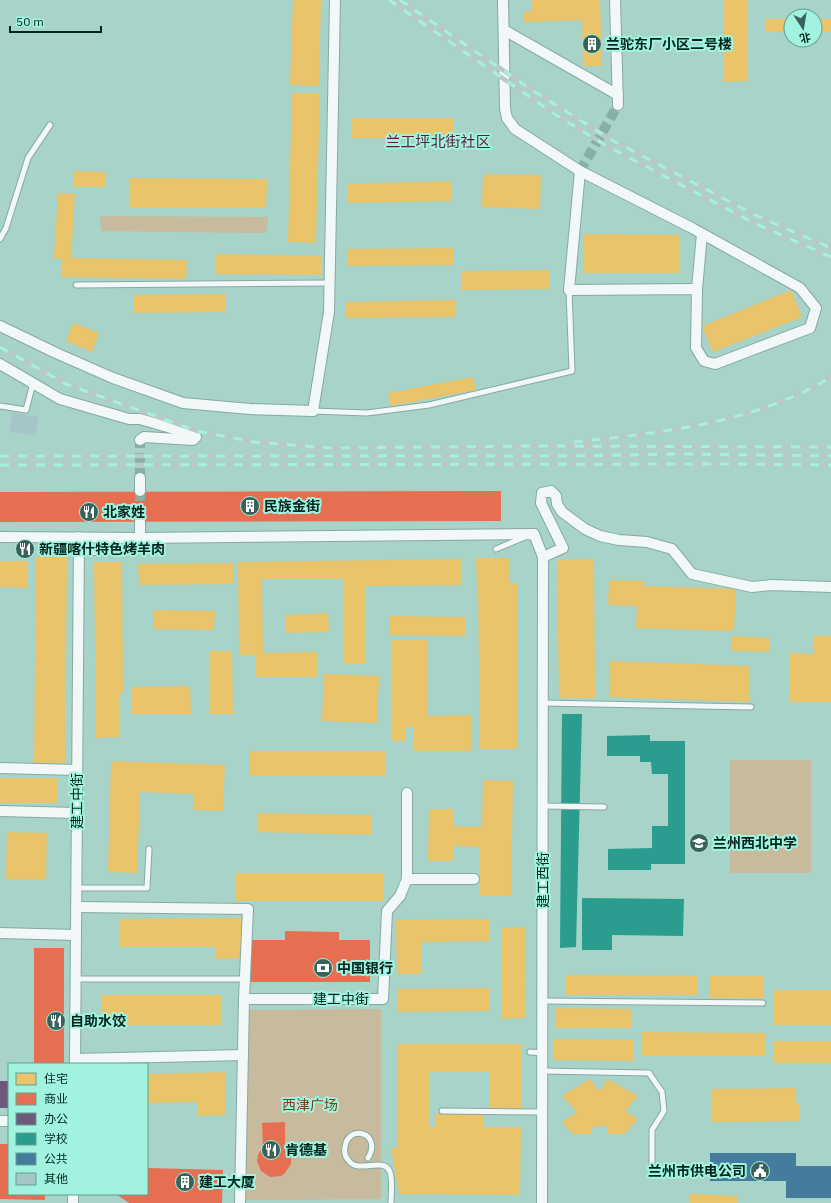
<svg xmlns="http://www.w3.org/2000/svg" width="831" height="1203" viewBox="0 0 831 1203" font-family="'IBM Plex Sans','Noto Sans SC',sans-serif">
	<rect width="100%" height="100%" fill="#a7d3c8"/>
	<g fill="#c8ba9c">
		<path d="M100 216 268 217 266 233 101 231Z"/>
		<rect x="730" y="760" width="81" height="113"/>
		<path d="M381 1009V1199L239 1200 238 1010Z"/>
	</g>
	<g fill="#e9c46a">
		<path d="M293 0H321L319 86 290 85Z"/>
		<path d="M532 0H600L602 66H583L582 20 524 22V12L532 11Z"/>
		<path d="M724 0H748V81L724 82Z"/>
		<rect x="766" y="19" width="25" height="13"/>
		<rect x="815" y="19" width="16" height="13"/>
		<path d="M292 93H320L316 243 288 242Z"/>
		<path d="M352 118H453V139L352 138Z"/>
		<path d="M74 171 105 172V187H74Z"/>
		<path d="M483 174 541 175 540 209 482 207Z"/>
		<path d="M130 178 267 179 266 208H130Z"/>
		<path d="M451 181V201L347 203V184Z"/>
		<path d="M58 193 75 194 71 258 187 260 186 279 61 277V259L54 258Z"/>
		<path d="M583 234 679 235V273H583Z"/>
		<path d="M453 248V265L347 266V249Z"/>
		<path d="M216 254 322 256V275L216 274Z"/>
		<path d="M550 270V289L462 290V271Z"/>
		<path d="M791 290 802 317 713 352 702 326Z"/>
		<path d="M226 294V312L133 313V295Z"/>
		<path d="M455 300V317L345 318V302Z"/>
		<path d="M73 323 99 333 92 352 66 341Z"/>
		<path d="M473 377 476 390 391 406 388 393Z"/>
		<path d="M36 557H67L65 763H34Z"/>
		<path d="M476 558H509L510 583H517L518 749H480L478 585H477Z"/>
		<path d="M462 559V585L366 586V664H344V579H262L263 653 317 652V677H255V655H239L238 562Z"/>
		<path d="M594 559 595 698H559L557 560Z"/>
		<path d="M0 561H28V588L0 587Z"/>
		<path d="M94 562H122L123 693H119V737L96 738Z"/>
		<path d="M234 563V584L139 585 138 564Z"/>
		<path d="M609 580 645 581 644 586 736 589 734 631 636 628 637 606 608 605Z"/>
		<path d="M154 610 215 611 214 630 153 629Z"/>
		<path d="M328 613 329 632 285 633V615Z"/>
		<path d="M390 616 465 617V636L389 635Z"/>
		<path d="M732 636 770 638V652L731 651Z"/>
		<path d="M813 636H831V702H790V653L813 654Z"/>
		<path d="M391 640H427L428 716 471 715 472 751H414V727H405V741H391Z"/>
		<path d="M210 651H232L233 714H210Z"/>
		<path d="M610 661 750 666 749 702 609 697Z"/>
		<path d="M324 674 379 676 377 723 322 721Z"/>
		<path d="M190 686 191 714H132V687Z"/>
		<path d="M250 751H386V776H249Z"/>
		<path d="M111 761 225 765 223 811 193 810 194 794 140 792 137 873 108 872Z"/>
		<rect x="0" y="778" width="57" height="25"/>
		<path d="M483 780 513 781 511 896H479V847L454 846V861H428L429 809H453V826L482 827Z"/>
		<path d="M258 813 372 815V835L258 832Z"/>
		<path d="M7 832 47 833 46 880 6 879Z"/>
		<rect x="236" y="873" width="148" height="28"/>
		<path d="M242 918V958L216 959V947H119V919Z"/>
		<path d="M489 919V941L421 942V974H397L396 920Z"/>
		<path d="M525 927 526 1018 501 1019V928Z"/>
		<path d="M566 975 698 976V995H566Z"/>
		<path d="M710 976H764V998H709Z"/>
		<path d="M490 988V1011L397 1012V989Z"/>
		<rect x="774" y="990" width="57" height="35"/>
		<rect x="101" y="995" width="121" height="30"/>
		<path d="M556 1008 632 1009V1028H555Z"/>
		<path d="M642 1032 765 1033V1056H642Z"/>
		<path d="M554 1039 634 1040V1061L554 1060Z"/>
		<rect x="773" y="1041" width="58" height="22"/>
		<path d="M398 1044H522V1111H490V1072H430V1127H436V1114H483V1127H521L520 1195 399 1194 391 1148H397Z"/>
		<path d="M225 1072 226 1115 198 1116V1102L147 1103V1074Z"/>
		<path d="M590 1079 597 1089 602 1090 607 1079 638 1096 625 1111 638 1119 624 1134H608V1126L591 1127V1134H573L562 1122 577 1112 562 1096Z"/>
		<path d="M796 1088V1103H799V1121L712 1122V1089Z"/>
		<path d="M689 1194 738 1196V1203H689Z"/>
	</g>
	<g fill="#e76f51">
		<path d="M501 491V521L0 522V492Z"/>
		<path d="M285 931 339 932V940H370V982H251V940H285Z"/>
		<rect x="34" y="948" width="30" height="116"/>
		<path d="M285 1122V1147L291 1153V1164L285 1173 281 1176 270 1177 261 1171 257 1161 258 1155 263 1147 262 1123Z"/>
		<path d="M0 1144H9V1194H45V1200L0 1199Z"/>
		<path d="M147 1168 223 1170 222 1203H129L116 1194H147Z"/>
	</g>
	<rect fill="#6d597a" x="0" y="1081" width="9" height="27"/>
	<g fill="#2a9d8f">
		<path d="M562 714H582L576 947 560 948Z"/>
		<path d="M650 735V741H685V864H651V870H608V849L652 848V826H668V774H652L651 762H640V756H607V736Z"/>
		<path d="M582 898 684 899 683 936 612 935V950H582Z"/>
	</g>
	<path fill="#457b9d" d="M710 1153H796V1166H831V1198H786V1181H710Z"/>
	<path fill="#a5c5c8" d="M12 413 38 416 36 435 10 432Z"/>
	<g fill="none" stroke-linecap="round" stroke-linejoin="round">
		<g stroke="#86b0a6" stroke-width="10" stroke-dasharray="10 5" stroke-linecap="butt">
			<path d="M580 171 618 105"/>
			<path d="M140 478V440"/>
			<path d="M140 491V522"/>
		</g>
		<defs>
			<g id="lane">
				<path d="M0 239 6 228 28 158 50 125"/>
				<path d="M76 285 330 283"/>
				<path d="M0 406 26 410 33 383"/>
				<path d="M313 411 367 413 429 405 572 371 569 290"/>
				<path d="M496 549 525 537"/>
				<path d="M78 552 116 553"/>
				<path d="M543 703 751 707"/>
				<path d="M543 806 604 807"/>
				<path d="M77 888H147L149 849"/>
				<path d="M76 979H245"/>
				<path d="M542 1001 763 1003"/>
				<path d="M530 1052 542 1053"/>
				<path d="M542 1071 649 1073 662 1092 664 1111 652 1130V1171"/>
				<path d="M442 1111 542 1112"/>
				<path d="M368 1158C383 1133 348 1123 345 1147 344 1152 345 1157 349 1161 359 1174 384 1156 390 1172 393 1181 391 1194 391 1203"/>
			</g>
			<g id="street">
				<path d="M503 0 505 109 507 118 515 129 580 171 569 290 697 289 696 348 704 361 715 364 810 328 816 308 800 288 692 228 580 171"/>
				<path d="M615 0 618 105"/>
				<path d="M504 30 618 95"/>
				<path d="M697 289 702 234"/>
				<path d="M0 326 56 353 113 378 183 403 250 409 313 411 329 312 335 0"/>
				<path d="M0 364 60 399 129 419H140L195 435 196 437 193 440 144 437 140 440"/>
				<path d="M140 491V478"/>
				<path d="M140 522V538"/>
				<path d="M0 537 140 538 534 534 543 557 542 1203"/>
				<path d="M543 557 563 548 541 503 542 493 551 491 556 496 557 504 562 512 585 529 600 536 619 540 647 542 672 549 692 574 752 587 771 585 831 587"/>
				<path d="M0 768 77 770"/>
				<path d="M0 811 77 813"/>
				<path d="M407 879H474"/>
				<path d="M77 907 248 909 244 999H383L387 911 400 896 407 879V793"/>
				<path d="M0 933 76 935"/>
				<path d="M75 1059 243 1055"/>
				<path d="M75 1064 79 537"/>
				<path d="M0 1121H9"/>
				<path d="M73 1203V1194"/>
				<path d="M240 1203 244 999"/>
			</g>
		</defs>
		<use href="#lane" stroke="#86a9a1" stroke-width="7"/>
		<use href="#street" stroke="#86a9a1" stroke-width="12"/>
		<use href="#lane" stroke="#f2f8f7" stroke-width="5"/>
		<use href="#street" stroke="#f2f8f7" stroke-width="10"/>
		<defs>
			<g id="rail">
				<path d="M389 0 556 115 607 146 752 222 831 257"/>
				<path d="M400 0 529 88 610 139 755 215 831 248"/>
				<path d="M0 347 66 384 197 431 254 442 331 448 531 446 831 447"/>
				<path d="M574 442C660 433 756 423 831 377"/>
				<path d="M0 456H567L682 454 831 456"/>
				<path d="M0 465 728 464 831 465"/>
			</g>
		</defs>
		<use href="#rail" stroke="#bbc9c5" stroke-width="4.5"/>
		<use href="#rail" stroke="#a1f3df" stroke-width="3" stroke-dasharray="9" stroke-linecap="butt"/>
	</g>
	<defs>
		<symbol id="building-disc" viewBox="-11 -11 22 22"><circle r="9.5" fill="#3b625a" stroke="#a1f3df"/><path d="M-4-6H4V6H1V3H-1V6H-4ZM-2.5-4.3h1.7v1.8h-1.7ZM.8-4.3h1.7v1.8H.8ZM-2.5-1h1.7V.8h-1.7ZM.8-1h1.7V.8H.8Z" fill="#fff"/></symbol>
		<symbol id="restaurant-disc" viewBox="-11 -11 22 22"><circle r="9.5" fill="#3b625a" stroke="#a1f3df"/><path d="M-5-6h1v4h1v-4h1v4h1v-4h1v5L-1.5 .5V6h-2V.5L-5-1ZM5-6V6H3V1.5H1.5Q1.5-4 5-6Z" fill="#fff"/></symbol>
		<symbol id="school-disc" viewBox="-11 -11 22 22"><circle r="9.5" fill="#3b625a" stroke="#a1f3df"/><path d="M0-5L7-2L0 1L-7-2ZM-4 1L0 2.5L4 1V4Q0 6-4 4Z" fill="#fff"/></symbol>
		<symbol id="bank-disc" viewBox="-11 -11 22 22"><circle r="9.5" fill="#3b625a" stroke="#a1f3df"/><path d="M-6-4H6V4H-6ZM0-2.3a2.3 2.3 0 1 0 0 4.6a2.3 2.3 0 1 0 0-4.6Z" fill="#fff"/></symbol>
		<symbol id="civic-disc" viewBox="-11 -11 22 22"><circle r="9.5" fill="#3b625a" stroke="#a1f3df"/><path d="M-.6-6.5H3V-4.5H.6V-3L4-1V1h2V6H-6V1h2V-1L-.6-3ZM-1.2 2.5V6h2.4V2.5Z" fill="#fff"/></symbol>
	</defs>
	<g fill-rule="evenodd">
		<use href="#building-disc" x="581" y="33" width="22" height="22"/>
		<use href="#building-disc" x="239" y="495" width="22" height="22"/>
		<use href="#restaurant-disc" x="78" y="501" width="22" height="22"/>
		<use href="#restaurant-disc" x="14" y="538" width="22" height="22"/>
		<use href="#school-disc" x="688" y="832" width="22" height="22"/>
		<use href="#bank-disc" x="312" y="957" width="22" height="22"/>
		<use href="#restaurant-disc" x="45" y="1010" width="22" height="22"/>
		<use href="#restaurant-disc" x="260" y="1139" width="22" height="22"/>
		<use href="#civic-disc" x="749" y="1160" width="22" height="22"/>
		<use href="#building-disc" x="174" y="1171" width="22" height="22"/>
	</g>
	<g text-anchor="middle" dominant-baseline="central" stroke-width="4" stroke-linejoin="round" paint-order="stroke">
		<g font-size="14" font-weight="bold" fill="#01251e" stroke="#a1f3df" text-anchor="start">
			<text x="606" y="44">兰驼东厂小区二号楼</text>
			<text x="264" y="506">民族金街</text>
			<text x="103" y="512">北家姓</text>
			<text x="39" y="549">新疆喀什特色烤羊肉</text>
			<text x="713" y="843">兰州西北中学</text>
			<text x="337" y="968">中国银行</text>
			<text x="70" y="1021">自助水饺</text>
			<text x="285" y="1150">肯德基</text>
			<text x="746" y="1171" text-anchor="end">兰州市供电公司</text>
			<text x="199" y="1182">建工大厦</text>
		</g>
		<g font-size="14" fill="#01251e" stroke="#a1f3df">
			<text transform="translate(77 801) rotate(-90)">建工中街</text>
			<text transform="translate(543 880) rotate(-90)">建工西街</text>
			<text x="341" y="999">建工中街</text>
		</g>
		<g font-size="14" fill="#774318" stroke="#a1f3df">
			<text x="310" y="1105">西津广场</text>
		</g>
		<g font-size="15" fill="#5f1d3a" stroke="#a1f3df">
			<text x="438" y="141">兰工坪北街社区</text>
		</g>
	</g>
	<rect x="8" y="1063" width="140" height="132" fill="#a1f3df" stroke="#61a192"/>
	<rect x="16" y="1073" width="20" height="12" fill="#e9c46a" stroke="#61a192"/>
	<text x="44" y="1083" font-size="12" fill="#01251e">住宅</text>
	<rect x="16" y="1093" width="20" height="12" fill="#e76f51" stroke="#61a192"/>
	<text x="44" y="1103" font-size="12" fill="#01251e">商业</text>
	<rect x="16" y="1113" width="20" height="12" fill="#6d597a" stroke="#61a192"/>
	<text x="44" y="1123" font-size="12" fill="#01251e">办公</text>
	<rect x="16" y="1133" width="20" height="12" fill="#2a9d8f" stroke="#61a192"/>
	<text x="44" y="1143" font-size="12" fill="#01251e">学校</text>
	<rect x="16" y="1153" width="20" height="12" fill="#457b9d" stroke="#61a192"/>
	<text x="44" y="1163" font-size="12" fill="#01251e">公共</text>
	<rect x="16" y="1173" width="20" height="12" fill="#a5c5c8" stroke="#61a192"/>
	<text x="44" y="1183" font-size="12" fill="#01251e">其他</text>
	<g transform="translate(803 28) rotate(168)"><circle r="19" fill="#a1f3df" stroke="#61a192"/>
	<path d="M0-3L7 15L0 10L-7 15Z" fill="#3b625a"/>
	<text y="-6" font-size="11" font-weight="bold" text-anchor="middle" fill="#01251e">北</text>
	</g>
	<path d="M10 26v6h91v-6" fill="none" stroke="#01251e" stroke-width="2"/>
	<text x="16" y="26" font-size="12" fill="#01251e" stroke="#a1f3df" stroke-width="3" paint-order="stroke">50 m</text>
</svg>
